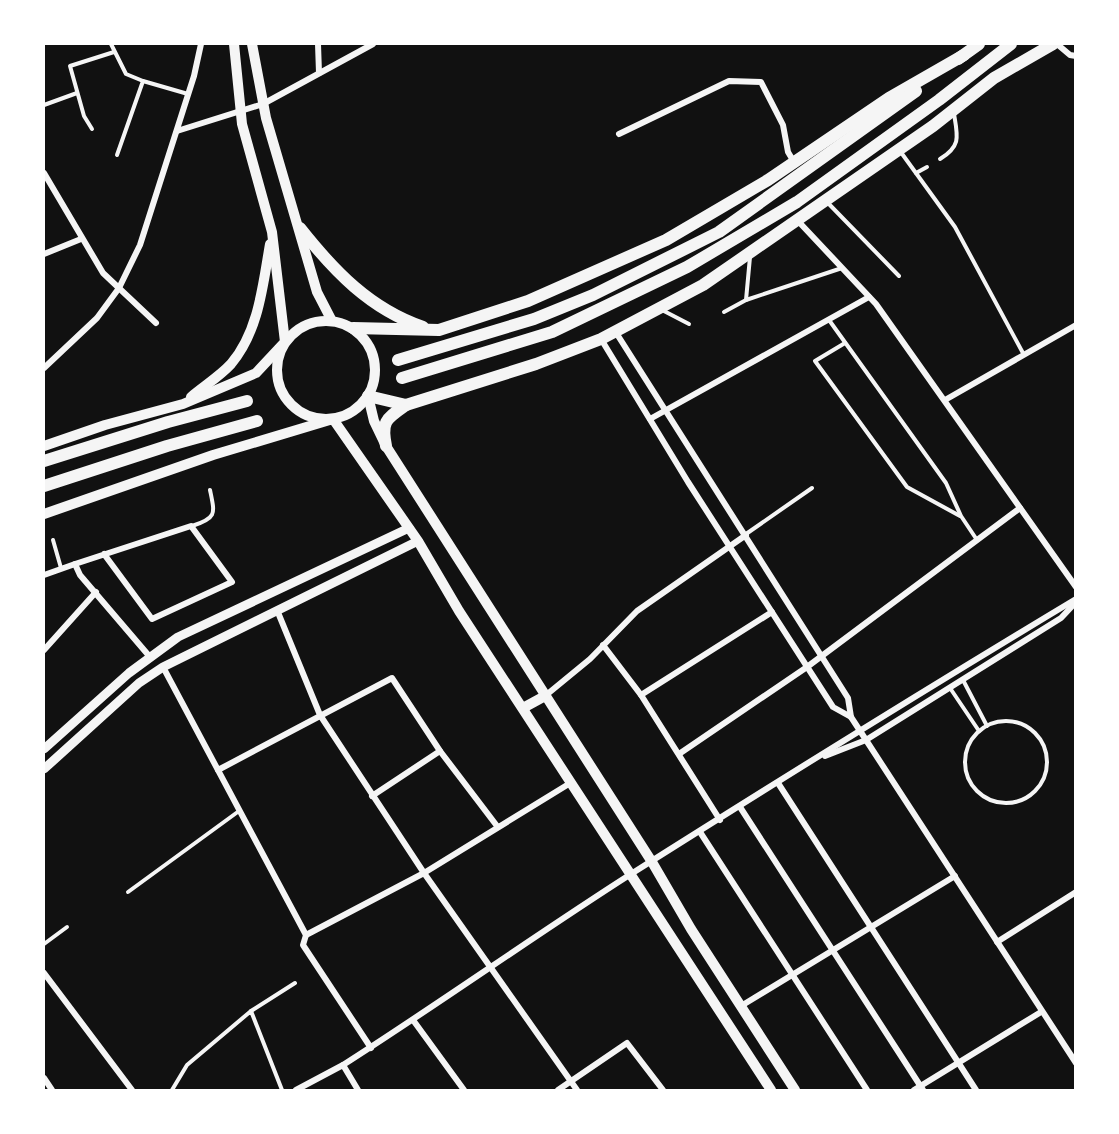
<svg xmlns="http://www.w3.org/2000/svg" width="1119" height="1134" viewBox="0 0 1119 1134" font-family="'Roboto Condensed',sans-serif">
	<rect width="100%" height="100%" fill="#111"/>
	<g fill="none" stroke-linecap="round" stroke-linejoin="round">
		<g stroke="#f5f5f5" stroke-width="4">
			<path d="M111 44 126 74 143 81 117 155"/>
			<path d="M143 81 188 94"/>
			<path d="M44 105 77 93"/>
			<path d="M92 129 84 116 70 66 114 52"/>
			<path d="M900 151 955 227 1024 355"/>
			<path d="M940 159C961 146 958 137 954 114"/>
			<path d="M916 173 927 167"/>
			<path d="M827 202 899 276"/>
			<path d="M746 300 842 268"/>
			<path d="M662 310 689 324"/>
			<path d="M724 312 746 300 750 257"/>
			<path d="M829 320 946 483 961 516 977 540"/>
			<path d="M845 343 815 361 907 487 960 516"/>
			<path d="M192 526C217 518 215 514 210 490"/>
			<path d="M746 534 812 488"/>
			<path d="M53 540 61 568"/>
			<path d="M963 680 987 726"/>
			<path d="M950 688 979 731"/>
			<circle cx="1006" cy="762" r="41"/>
			<path d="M128 892 239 811"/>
			<path d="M44 944 67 927"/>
			<path d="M251 1011 295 983"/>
			<path d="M172 1090 187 1065 251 1011 282 1090"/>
		</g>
		<g stroke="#f5f5f5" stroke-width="6">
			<path d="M318 44 319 73"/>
			<path d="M1057 44 1070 55 1076 56"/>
			<path d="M177 131 263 104 373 44"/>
			<path d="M619 134 729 81 761 82 783 125 788 152 794 162"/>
			<path d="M44 173 103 273 156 323"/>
			<path d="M798 221 876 304 1076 587"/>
			<path d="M44 254 81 239"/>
			<path d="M615 331 848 698 851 717"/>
			<path d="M601 339 688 482 833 707 851 717 866 740 1076 1063"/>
			<path d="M44 368 97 318 119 288 140 245 194 76 201 44"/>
			<path d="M945 400 1076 325"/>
			<path d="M650 419 869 297"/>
			<path d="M75 564 191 526 232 582 152 619 104 554"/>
			<path d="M44 575 75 564 80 575 150 657"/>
			<path d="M277 610 320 715 424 873 577 1090"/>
			<path d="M603 645 641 695 720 820"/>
			<path d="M44 650 96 592"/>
			<path d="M163 667 306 935 303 945 371 1048"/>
			<path d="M641 695 772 612"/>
			<path d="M545 696 590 659 637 611 746 535"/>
			<path d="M679 754 807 667 1020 508"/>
			<path d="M825 756 866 740 1061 618 1076 602"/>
			<path d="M218 770 392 678 440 751 497 826"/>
			<path d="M778 783 976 1090"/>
			<path d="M372 796 440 751"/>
			<path d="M740 807 923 1090"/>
			<path d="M700 832 867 1090"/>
			<path d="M306 935 424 873 572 782"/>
			<path d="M997 942 1076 892"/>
			<path d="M44 973 132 1090"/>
			<path d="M741 1006 955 876"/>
			<path d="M413 1020 464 1090"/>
			<path d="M343 1065 358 1090"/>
			<path d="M44 1078 52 1090"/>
			<path d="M296 1090 343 1065C440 1003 534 936 631 874 778 781 926 689 1076 599"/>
			<path d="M558 1090 627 1043 663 1090"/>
			<path d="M914 1090 1041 1012"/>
		</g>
		<g stroke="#f5f5f5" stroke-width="9">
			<path d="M44 749 129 673 178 637 409 528"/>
			<path d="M44 769 139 683 163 667 418 541"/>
		</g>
		<g stroke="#f5f5f5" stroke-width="10">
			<path d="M252 44 266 118 317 292 332 321"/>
			<circle cx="326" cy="370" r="49"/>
			<path d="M368 396 374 421 386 446 652 862 691 929 795 1090"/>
			<path d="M191 397C204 386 220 376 231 364 259 331 263 284 270 244"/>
			<path d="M44 446 105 425 183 404 256 373 285 342 272 232 242 124 234 44"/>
			<path d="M44 514 213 455 333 419 418 541 459 611 771 1090"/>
			<path d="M523 708 545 696"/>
		</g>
		<g stroke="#f5f5f5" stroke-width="12">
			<path d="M958 59 979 44"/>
			<path d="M300 228C334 271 370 309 423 327"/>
			<path d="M353 328 439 330 528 301 666 240 768 180 889 98 964 55"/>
			<path d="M398 360 534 319 593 295 719 232 916 91"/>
			<path d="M402 378 552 332 687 267 797 202 939 100 1011 44"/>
			<path d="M368 396 406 405 536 364 601 339 703 285 933 126 994 78 1053 44"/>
			<path d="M386 446C381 421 386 419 406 405"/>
			<path d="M44 461 168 422 247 401"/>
			<path d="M44 486 167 446 257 421"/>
		</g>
	</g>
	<rect width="1119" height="1134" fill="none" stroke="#ffffff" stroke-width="90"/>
</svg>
